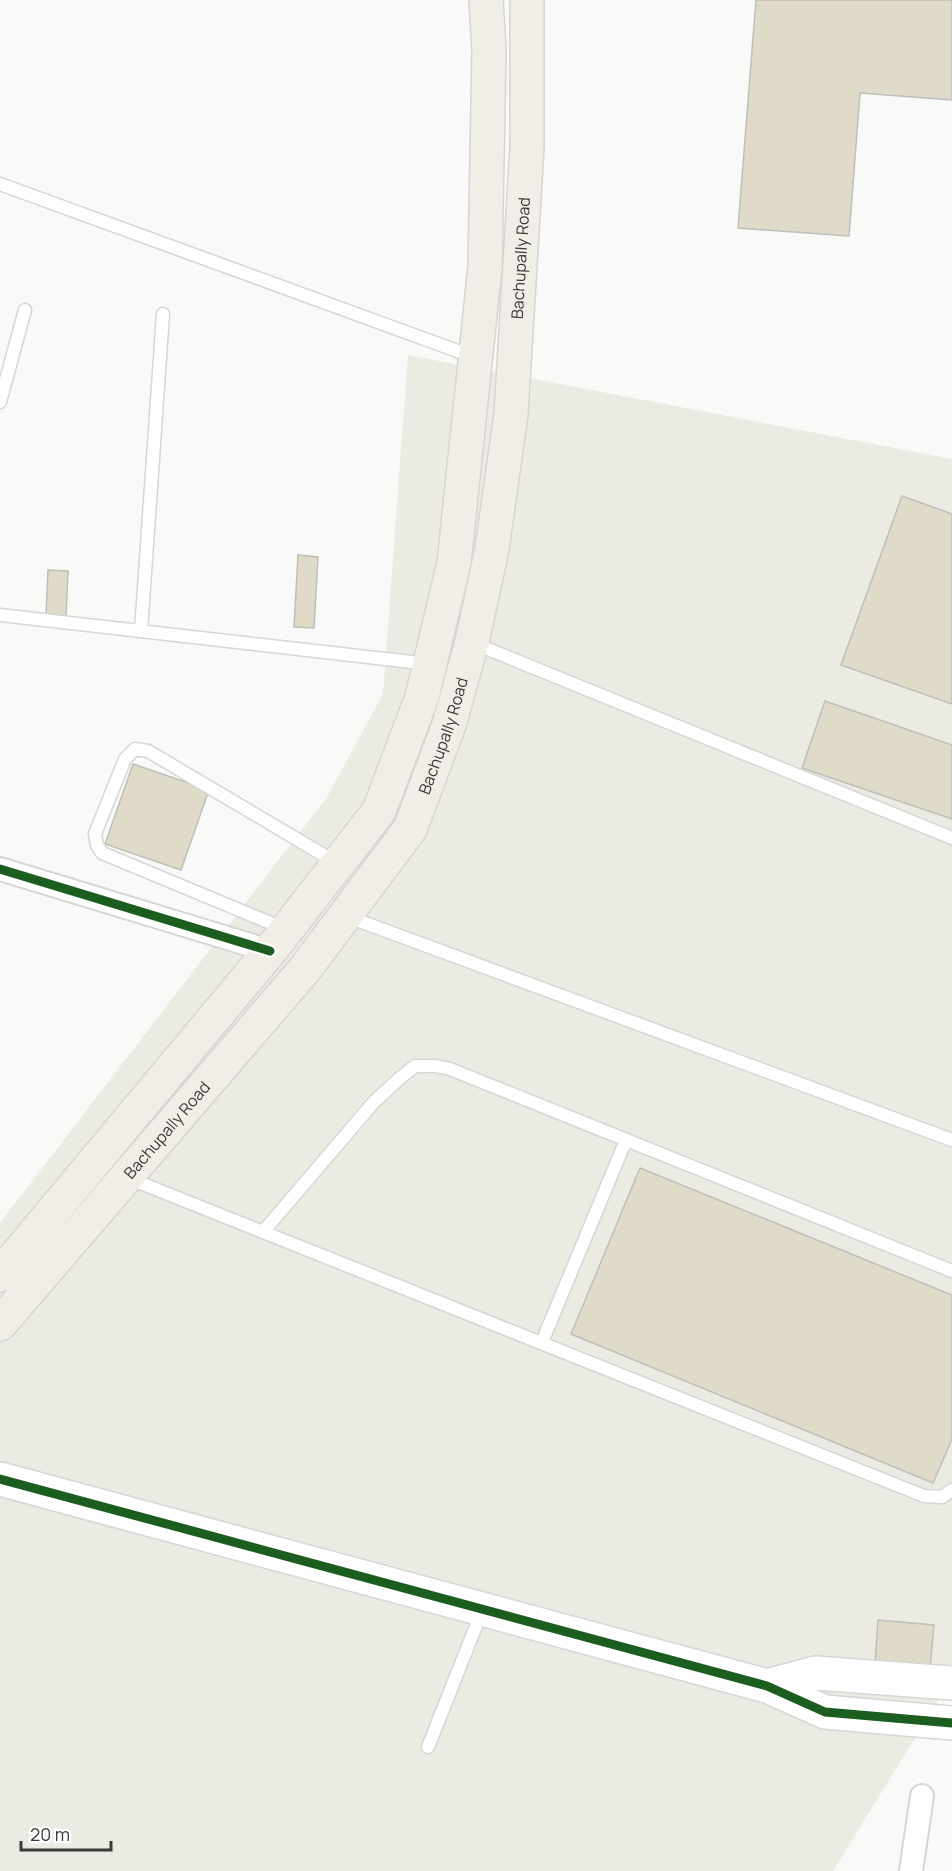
<svg xmlns="http://www.w3.org/2000/svg" width="952" height="1871" viewBox="0 0 952 1871" font-family="Manrope,sans-serif">
	<rect width="100%" height="100%" fill="#f9f9f7"/>
	<path fill="#ebeae3" d="M408 355 952 459V1678L833 1871H0V1223L327 797 383 694Z"/>
	<g fill="#dfdbc8" stroke="#bebebc" stroke-width="1.5">
		<path d="M756 0H952V100L860 93 849 236 738 228Z"/>
		<path d="M902 496 952 514V704L841 665Z"/>
		<path d="M298 555 318 557 314 628 294 627Z"/>
		<path d="M48 570 68 571 66 617 46 615Z"/>
		<path d="M825 701 952 745V819L802 768Z"/>
		<path d="M133 764 209 790 181 870 105 844Z"/>
		<path d="M640 1168 952 1295V1439L933 1483 571 1334Z"/>
		<path d="M878 1620 934 1625 930 1669 875 1664Z"/>
	</g>
	<g fill="none" stroke-linecap="round" stroke-linejoin="round">
		<defs>
			<g id="lane">
				<path d="M0 184 474 357"/>
				<path d="M0 402 25 310"/>
				<path d="M0 615 429 664"/>
				<path d="M141 631 163 314"/>
				<path d="M473 643 952 838"/>
				<path d="M346 916 952 1140"/>
				<path d="M285 929 102 853 97 845 95 834 125 759 135 749 148 751 337 863"/>
				<path d="M128 1178 924 1496 942 1497 952 1490"/>
				<path d="M263 1232 373 1103 400 1078 415 1066H436L450 1069 952 1271"/>
				<path d="M542 1342 626 1140"/>
				<path d="M428 1747 482 1611"/>
			</g>
			<g id="street">
				<path d="M0 869 270 951"/>
				<path d="M911 1871 922 1796"/>
			</g>
			<g id="secondary">
				<path d="M0 1479 767 1686 825 1712 952 1723"/>
				<path d="M767 1686 816 1673 952 1683"/>
			</g>
			<g id="primary">
				<path d="M0 1275 270 951 379 811 422 697 454 563 485 267 489 50 486 0"/>
				<path id="s1" d="M0 1324 305 969 410 829 450 722 472 642 492 549 511 414 527 148V0"/>
			</g>
		</defs>
		<use href="#lane" stroke="#d6d6d5" stroke-width="15"/>
		<use href="#street" stroke="#d6d6d5" stroke-width="26"/>
		<use href="#secondary" stroke="#d6d6d5" stroke-width="36"/>
		<use href="#primary" stroke="#d5d5d4" stroke-width="36"/>
		<use href="#lane" stroke="#fefefe" stroke-width="12"/>
		<use href="#street" stroke="#fefefe" stroke-width="22"/>
		<use href="#secondary" stroke="#fefefe" stroke-width="33"/>
		<use href="#primary" stroke="#f0eee6" stroke-width="33"/>
		<defs>
			<g id="cycleway">
				<path d="M0 869 270 951"/>
				<path d="M0 1479 767 1686 825 1712 952 1723"/>
			</g>
		</defs>
		<use href="#cycleway" stroke="#fff" stroke-width="13"/>
		<use href="#cycleway" stroke="#1b5e20" stroke-width="9"/>
	</g>
	<g text-anchor="middle" dominant-baseline="central" stroke-width="4.5" stroke-linejoin="round" paint-order="stroke">
		<g font-size="16" fill="#3a3a39" stroke="#fff">
			<text stroke="none"><textPath href="#s1" startOffset="1228">Bachupally Road</textPath></text>
			<text stroke="none"><textPath href="#s1" startOffset="742">Bachupally Road</textPath></text>
			<text stroke="none"><textPath href="#s1" startOffset="256">Bachupally Road</textPath></text>
		</g>
	</g>
	<path d="M21 1841v9h90v-9" fill="none" stroke="#3a3a39" stroke-width="3"/>
	<text x="30" y="1841" font-size="18" fill="#3a3a39" stroke="#ffffff" stroke-width="4.5" paint-order="stroke">20 m</text>
</svg>
